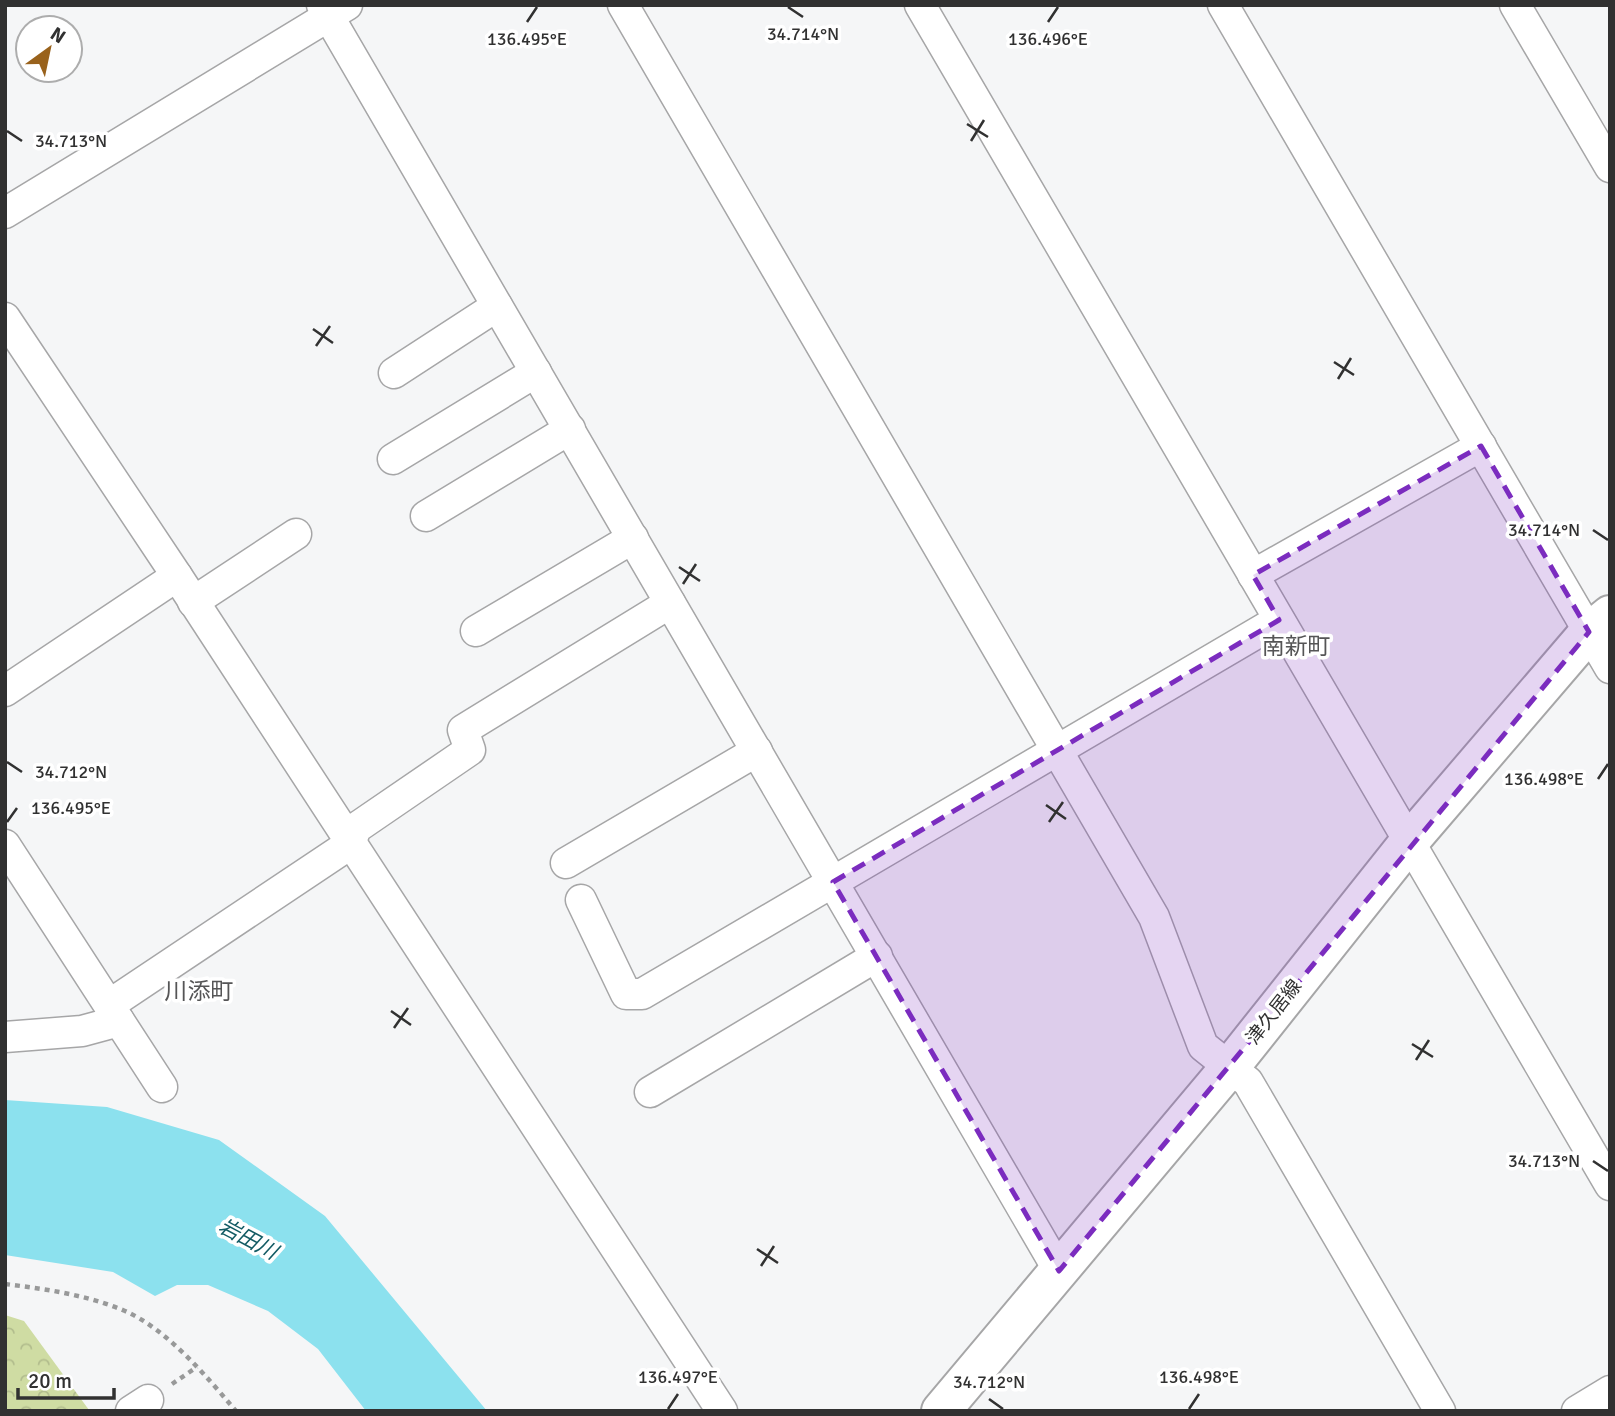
<svg xmlns="http://www.w3.org/2000/svg" width="1615" height="1416" viewBox="0 0 1615 1416" font-family="Signika,'Noto Sans JP',sans-serif">
	<defs>
		<pattern id="park-crowns" width="20" height="18" patternUnits="userSpaceOnUse" patternTransform="scale(1.75)"><rect width="20" height="18" fill="#cfdca3"/><path d="M2 6a3 3 0 1 1 6 0M12 15a3 3 0 1 1 6 0" fill="none" stroke="#b2bd8d"/></pattern>
	</defs>
	<rect width="100%" height="100%" fill="#f5f6f7"/>
	<path fill="url(#park-crowns)" d="M5 1315 24 1321 89 1410 5 1411Z"/>
	<path fill="#8ce1ee" d="M5 1100 107 1107 219 1140 325 1216 487 1411H366L318 1349 268 1311 208 1285H177L155 1296 113 1272 5 1255Z"/>
	<g fill="none" stroke-linecap="round" stroke-linejoin="round">
		<defs>
			<g id="street">
				<path d="M322 5 1059 1271"/>
				<path d="M623 5 1154 917 1203 1046 1248 1082 1440 1411"/>
				<path d="M920 5 1610 1185"/>
				<path d="M1223 5 1610 668"/>
				<path d="M1515 5 1610 167"/>
				<path d="M5 213 347 5"/>
				<path d="M5 318 177 576 722 1411"/>
				<path d="M394 373 497 306"/>
				<path d="M393 459 536 372"/>
				<path d="M426 516 570 429"/>
				<path d="M1253 575 1481 446"/>
				<path d="M193 602 296 534"/>
				<path d="M476 631 633 538"/>
				<path d="M5 691 177 576"/>
				<path d="M5 845 162 1087"/>
				<path d="M566 863 757 751"/>
				<path d="M581 900 626 994H642L1279 620"/>
				<path d="M109 1005 350 844 356 828 470 750 463 730 670 603"/>
				<path d="M5 1037 82 1031 119 1021"/>
				<path d="M650 1092 877 956"/>
				<path d="M131 1411 148 1400"/>
				<path d="M1577 1411 1610 1391"/>
			</g>
			<path id="secondary" d="M941 1411 1230 1067 1409 842 1589 632 1610 615"/>
		</defs>
		<use href="#street" stroke="#a6a6a7" stroke-width="33"/>
		<use href="#secondary" stroke="#a6a6a7" stroke-width="42"/>
		<g stroke="#989999" stroke-width="4.5" stroke-dasharray="5 5" stroke-linecap="butt">
			<path d="M5 1284C46 1289 87 1295 125 1311 168 1330 206 1376 236 1411"/>
			<path d="M172 1384 197 1367"/>
		</g>
		<use href="#street" stroke="#fff" stroke-width="30"/>
		<use href="#secondary" stroke="#fff" stroke-width="38"/>
	</g>
	<path fill="#7b2cbf" fill-opacity="0.2" stroke="#7b2cbf" stroke-width="5" stroke-dasharray="14 9" stroke-linejoin="round" d="M1481 446 1589 632 1059 1271 833 882 1279 620 1253 575Z"/>
	<path fill="none" stroke="#313131" stroke-width="2.5" d="M788 7 803 17M527 22 537 7M1048 22 1058 7M967 124 988 137M7 131 22 141M971 141 984 120M313 329 333 343M316 346 330 326M1334 362 1354 375M1338 379 1351 358M1593 530 1608 540M679 567 700 581M683 584 696 564M7 762 22 772M1598 779 1608 764M1046 805 1066 819M7 822 17 808M1049 822 1063 802M391 1011 411 1025M394 1028 408 1008M1412 1044 1433 1057M1416 1060 1429 1040M1593 1161 1608 1171M757 1249 778 1263M761 1266 774 1246M989 1399 1003 1409M668 1409 678 1394M1189 1409 1199 1394"/>
	<g text-anchor="middle" dominant-baseline="central" stroke-width="7" stroke-linejoin="round" paint-order="stroke">
		<g font-size="19" fill="#313131" stroke="#fff">
			<text transform="translate(1274 1012) rotate(-52)">津久居線</text>
		</g>
		<g font-size="21" font-style="italic" fill="#135b64" stroke="#fff">
			<text transform="translate(248 1239) rotate(28)">岩田川</text>
		</g>
		<g font-size="23" fill="#555556" stroke="#fff">
			<text x="1296" y="646">南新町</text>
			<text x="199" y="991">川添町</text>
		</g>
	</g>
	<g font-size="18" text-anchor="middle" fill="#313131" stroke="#fff" stroke-width="7" stroke-linejoin="round" paint-order="stroke">
		<text x="803" y="40">34.714°N</text>
		<text x="1048" y="45">136.496°E</text>
		<text x="527" y="45">136.495°E</text>
		<text x="71" y="147">34.713°N</text>
		<text x="1544" y="536">34.714°N</text>
		<text x="71" y="778">34.712°N</text>
		<text x="1544" y="785">136.498°E</text>
		<text x="71" y="814">136.495°E</text>
		<text x="1544" y="1167">34.713°N</text>
		<text x="678" y="1383">136.497°E</text>
		<text x="1199" y="1383">136.498°E</text>
		<text x="989" y="1388">34.712°N</text>
	</g>
	<rect width="1615" height="1416" fill="none" stroke="#313131" stroke-width="14"/>
	<g transform="translate(49 49) rotate(33)"><circle r="33" fill="#ffffff" stroke="#adadad" stroke-width="2"/>
	<path d="M0-5L12 26L0 18L-12 26Z" fill="#99621c"/>
	<text y="-10" font-size="19" font-weight="bold" text-anchor="middle" fill="#313131">N</text>
	</g>
	<path d="M18 1388v10h96v-10" fill="none" stroke="#313131" stroke-width="3.5"/>
	<text x="28" y="1388" font-size="21" fill="#313131" stroke="#ffffff" stroke-width="5" paint-order="stroke">20 m</text>
</svg>
